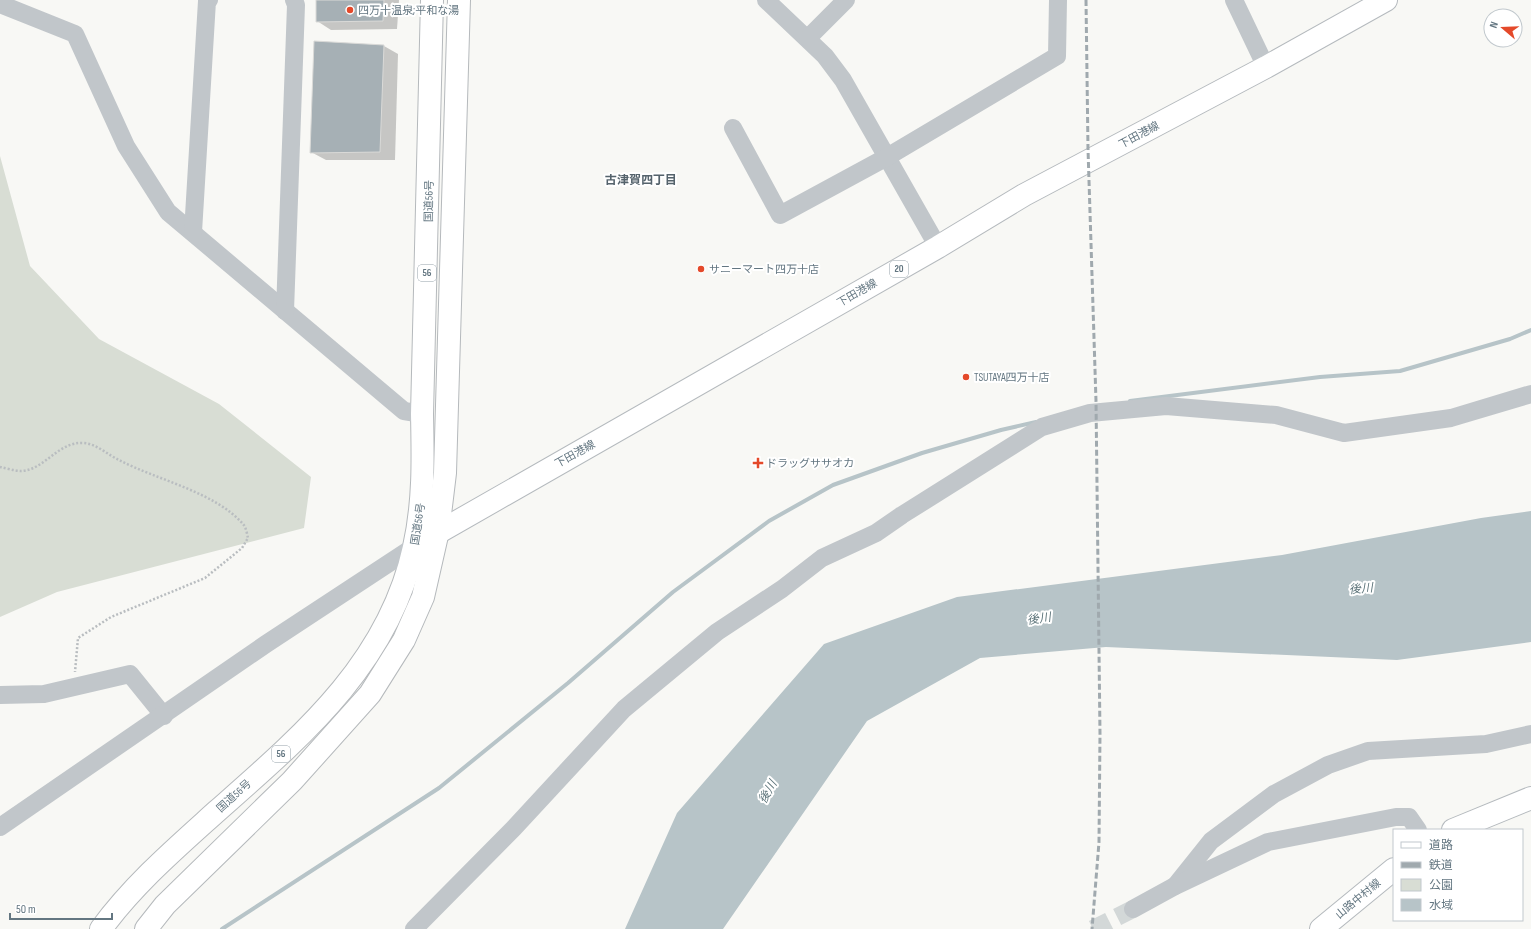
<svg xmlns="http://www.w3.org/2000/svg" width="1531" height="929" viewBox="0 0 1531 929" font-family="'Sofia Sans Condensed','Noto Sans JP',sans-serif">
	<rect width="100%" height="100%" fill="#f8f8f5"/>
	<path fill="#d8ddd4" d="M0 156 30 266 99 339 219 404 311 477 304 528 57 592 0 617Z"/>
	<path fill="#b7c4c8" d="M1531 511V642L1397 660 1106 647 980 658 867 721 723 929H625L677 813 824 644 957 597 1282 555 1481 518Z"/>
	<g fill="#0003">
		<path d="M317 0H399L397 29 331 30 317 21Z"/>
		<path d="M384 46 398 54 395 160H326L311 152Z"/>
	</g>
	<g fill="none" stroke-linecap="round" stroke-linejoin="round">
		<g stroke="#b7c4c8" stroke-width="4">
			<path d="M1130 401 1320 377 1400 371 1510 339 1531 330"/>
			<path d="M222 929 439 788 568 683 673 592 769 521 833 485 922 453 1001 430 1036 422"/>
		</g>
	</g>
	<g fill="#a6b0b5" stroke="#dadad8">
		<path d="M316 0H384L383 21 316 22Z"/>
		<path d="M314 41 384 45 380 152 310 153Z"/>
	</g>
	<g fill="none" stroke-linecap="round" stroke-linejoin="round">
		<path stroke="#d3d8d8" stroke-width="18" stroke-dasharray="18 9" stroke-linecap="butt" d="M1093 929 1133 909"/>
		<defs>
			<g id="major">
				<path d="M425 540 938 247 1024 195 1266 67 1386 0"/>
				<path d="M1453 830 1531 798"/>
				<path d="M1321 929 1394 869"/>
			</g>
			<g id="highway">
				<path d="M101 929C134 884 176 848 217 811 302 736 389 663 414 547 424 503 423 459 422 414L432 0"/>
				<path d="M146 929 165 905 292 781 370 694 404 640 423 597 438 531 445 473 459 0"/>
			</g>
		</defs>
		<use href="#major" stroke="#b5babe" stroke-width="24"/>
		<use href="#highway" stroke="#b5b9bc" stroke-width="24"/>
		<path stroke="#b9bdc0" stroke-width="2.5" stroke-dasharray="2 2" stroke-linecap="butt" d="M0 467C6 468 15 471 21 471 45 470 58 441 84 443 97 444 108 455 119 460 157 480 215 492 243 524 246 527 247 534 248 538L242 548 205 578 111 617 78 638 75 672"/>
		<g stroke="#c1c6ca" stroke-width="18">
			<path d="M766 0 825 56 843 80 938 247"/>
			<path d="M1234 0 1266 67"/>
			<path d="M0 4 75 34 126 146 168 212 404 411 422 414"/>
			<path d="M808 38 846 0"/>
			<path d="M733 128 780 215 887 157 1057 56 1058 0"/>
			<path d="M193 232 207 1 209 0"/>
			<path d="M285 311 296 5 294 0"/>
			<path d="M0 695 44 694 130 674 164 716"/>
			<path d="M0 827 266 644 415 546"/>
			<path d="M1175 886 1211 841 1274 794 1328 765 1368 751 1486 744 1531 734"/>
			<path d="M1133 909 1175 886 1268 842 1396 817H1409L1418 830"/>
			<path d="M414 929 514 828 624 709 717 632 782 589 822 558 876 533 902 515 1042 427 1090 413 1166 406 1276 415 1344 433 1451 418 1531 394"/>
		</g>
		<use href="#major" stroke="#fff" stroke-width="22"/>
		<use href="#highway" stroke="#fff" stroke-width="22"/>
		<path stroke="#a0a9ae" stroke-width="3" stroke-dasharray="6 3" stroke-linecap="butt" d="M1086 0 1088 149 1096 401 1100 734 1099 842 1092 929"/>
	</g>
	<g fill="#e4492a" stroke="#fff" stroke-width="1.5">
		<circle cx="350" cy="10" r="4"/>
		<circle cx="701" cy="269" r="4"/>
		<circle cx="966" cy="377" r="4"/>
		<path d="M756 457h4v4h4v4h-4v4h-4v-4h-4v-4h4z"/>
	</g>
	<g text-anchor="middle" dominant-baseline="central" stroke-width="4" stroke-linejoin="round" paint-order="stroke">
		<g fill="#fff" stroke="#929fa7" stroke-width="1">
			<rect x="890" y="261" width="18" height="16" rx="3"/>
			<rect x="418" y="265" width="18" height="16" rx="3"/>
			<rect x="272" y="746" width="18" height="16" rx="3"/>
		</g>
		<g font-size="10" font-weight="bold" fill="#637681">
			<text x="899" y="269">20</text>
			<text x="427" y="273">56</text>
			<text x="281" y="754">56</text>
		</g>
		<g font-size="11" fill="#637681" stroke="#fff" text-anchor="start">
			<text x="358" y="10">四万十温泉;平和な湯</text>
			<text x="709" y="269">サニーマート四万十店</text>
			<text x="974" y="377">TSUTAYA四万十店</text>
			<text x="766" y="463">ドラッグササオカ</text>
		</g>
		<g font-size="11" fill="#637681" stroke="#fff">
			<text transform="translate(1139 135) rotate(-28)">下田港線</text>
			<text transform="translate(429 201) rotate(-89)">国道56号</text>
			<text transform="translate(857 293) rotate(-30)">下田港線</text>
			<text transform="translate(575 454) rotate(-29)">下田港線</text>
			<text transform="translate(418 524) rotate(-81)">国道56号</text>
			<text transform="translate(234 796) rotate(-42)">国道56号</text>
			<text transform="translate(1358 899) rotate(-40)">山路中村線</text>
		</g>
		<g font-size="12" font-weight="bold" fill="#55636c" stroke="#fff">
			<text x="641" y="180">古津賀四丁目</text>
		</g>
		<g font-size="12" font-style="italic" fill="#5e757b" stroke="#fff">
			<text transform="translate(1361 589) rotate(-5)">後川</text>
			<text transform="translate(1039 619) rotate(-8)">後川</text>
			<text transform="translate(768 792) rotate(-60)">後川</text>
		</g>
	</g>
	<rect x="1393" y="829" width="130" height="92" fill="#ffffff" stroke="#c1c8cd"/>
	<rect x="1401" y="842" width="20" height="6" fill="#ffffff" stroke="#c1c8cd"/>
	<text x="1429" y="849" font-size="12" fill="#637681">道路</text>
	<rect x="1401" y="862" width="20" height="6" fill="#a0a9ae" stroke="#c1c8cd"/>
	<text x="1429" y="869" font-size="12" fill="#637681">鉄道</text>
	<rect x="1401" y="879" width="20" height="12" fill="#d8ddd4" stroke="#c1c8cd"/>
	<text x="1429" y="889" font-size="12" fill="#637681">公園</text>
	<rect x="1401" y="899" width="20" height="12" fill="#b7c4c8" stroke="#c1c8cd"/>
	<text x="1429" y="909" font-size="12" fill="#637681">水域</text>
	<g transform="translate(1503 28) rotate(289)"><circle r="19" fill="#ffffff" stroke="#c1c8cd"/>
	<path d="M0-3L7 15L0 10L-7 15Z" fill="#e4492a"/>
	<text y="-6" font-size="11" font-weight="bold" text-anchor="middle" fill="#637681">N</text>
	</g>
	<path d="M10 913v6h102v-6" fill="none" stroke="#637681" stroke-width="2"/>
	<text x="16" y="913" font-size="12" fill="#637681" stroke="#ffffff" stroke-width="3" paint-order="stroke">50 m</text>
</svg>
